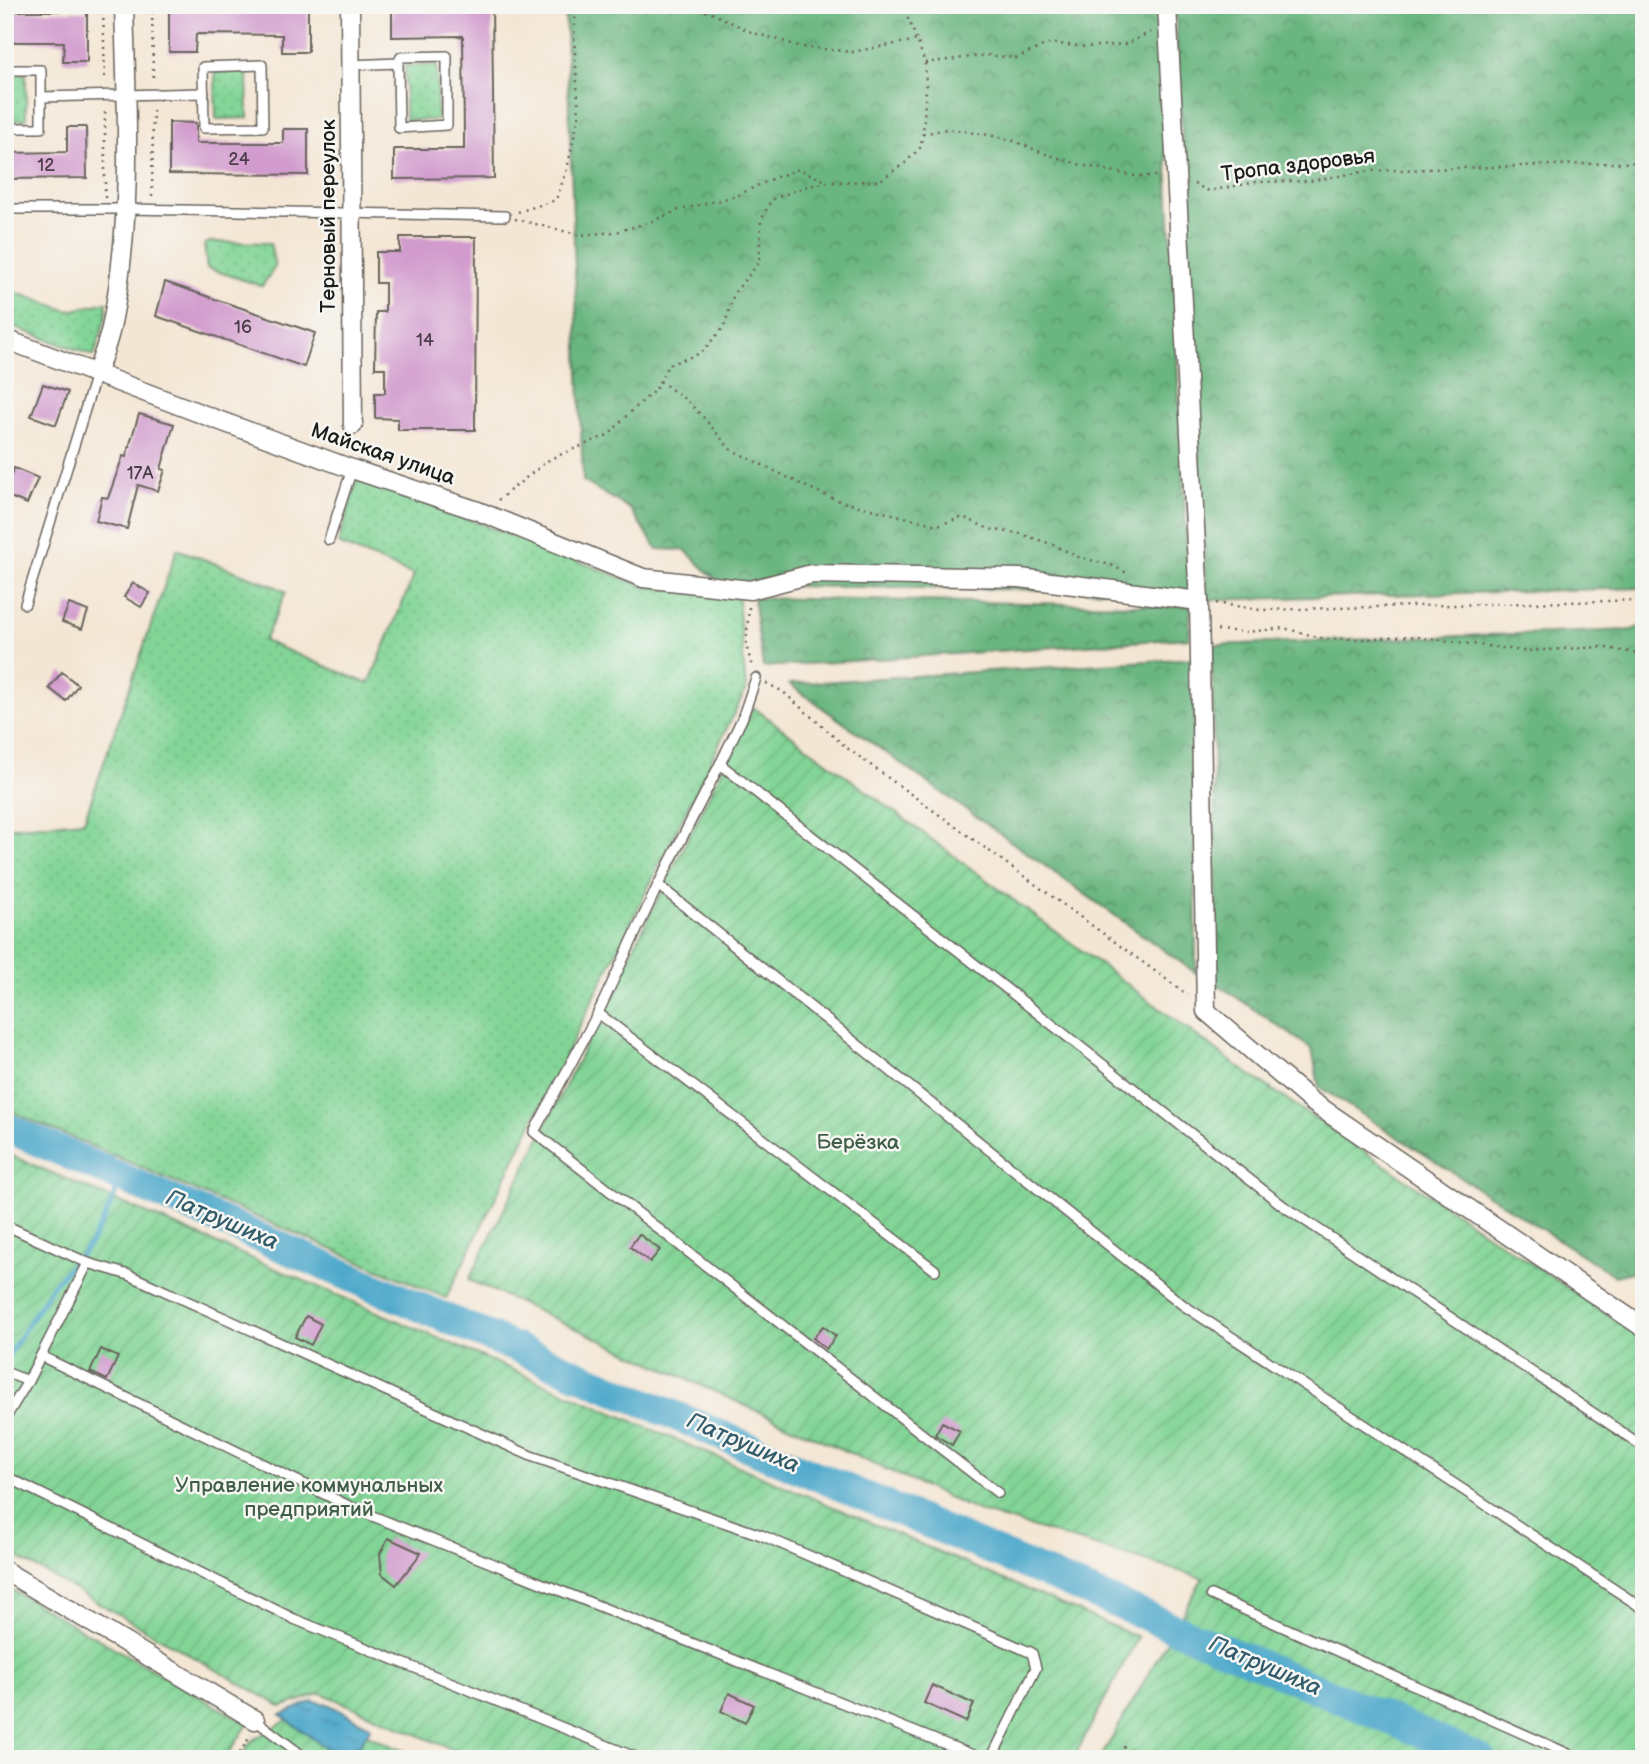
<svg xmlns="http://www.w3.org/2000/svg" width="1649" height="1764" viewBox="0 0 1649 1764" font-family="'Balsamiq Sans',sans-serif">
	<defs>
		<pattern id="grass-dots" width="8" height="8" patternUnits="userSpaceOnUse" patternTransform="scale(1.75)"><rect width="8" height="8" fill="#83d597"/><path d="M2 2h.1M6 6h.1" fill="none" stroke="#71b682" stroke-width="1.8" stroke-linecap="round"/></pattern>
		<pattern id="forest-crowns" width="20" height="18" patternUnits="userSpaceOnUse" patternTransform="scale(1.75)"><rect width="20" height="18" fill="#6ab680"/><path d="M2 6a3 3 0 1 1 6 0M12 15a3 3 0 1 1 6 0" fill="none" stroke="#569368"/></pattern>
		<pattern id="garden-furrows" width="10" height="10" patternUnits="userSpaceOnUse" patternTransform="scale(1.75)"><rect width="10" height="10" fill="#83d597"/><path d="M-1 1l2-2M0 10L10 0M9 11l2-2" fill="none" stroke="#71b682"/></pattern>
		<pattern id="water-ripples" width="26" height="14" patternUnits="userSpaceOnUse" patternTransform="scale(1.75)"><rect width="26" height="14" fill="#4da8cb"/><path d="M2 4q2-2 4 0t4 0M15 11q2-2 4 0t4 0" fill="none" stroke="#3f88a4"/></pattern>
	</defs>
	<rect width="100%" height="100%" fill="#f6f6f2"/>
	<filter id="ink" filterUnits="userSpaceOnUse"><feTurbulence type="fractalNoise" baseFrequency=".0143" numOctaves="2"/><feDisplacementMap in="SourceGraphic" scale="14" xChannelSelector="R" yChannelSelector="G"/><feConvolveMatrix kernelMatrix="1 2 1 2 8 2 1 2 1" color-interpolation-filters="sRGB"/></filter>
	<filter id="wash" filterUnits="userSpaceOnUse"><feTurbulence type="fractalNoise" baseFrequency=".00686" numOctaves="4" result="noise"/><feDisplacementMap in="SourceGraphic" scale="28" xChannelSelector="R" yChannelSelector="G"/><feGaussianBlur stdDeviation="1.57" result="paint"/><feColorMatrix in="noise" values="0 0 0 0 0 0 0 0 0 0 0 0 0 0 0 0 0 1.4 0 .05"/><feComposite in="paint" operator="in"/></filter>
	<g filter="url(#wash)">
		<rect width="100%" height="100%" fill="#f4e6d4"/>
		<g fill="url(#grass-dots)" stroke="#50785a" stroke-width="2">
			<path d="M437 65V120H405V66Z"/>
			<path d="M247 71 248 118 216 119 215 72Z"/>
			<path d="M5 73 26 74V120H5Z"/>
			<path d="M209 242 270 243 275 267 262 286 207 268 204 245Z"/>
			<path d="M5 289 69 311 107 302 106 317 94 356 5 324Z"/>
			<path d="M358 477 643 586 738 598 746 689 446 1298 5 1109V828L84 821 177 549 274 586 286 592 264 641 369 684 414 575 338 544Z"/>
		</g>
		<g fill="url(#forest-crowns)" stroke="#43694e" stroke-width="2">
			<path d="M565 5H1159L1189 592 721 585 685 550 657 549 630 509 583 481Z"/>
			<path d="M1175 5H1644V588L1207 600Z"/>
			<path d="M753 598 1191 606 1189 638 763 667Z"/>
			<path d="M1644 625V1269L1615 1276 1319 1087 1312 1049 1217 984 1212 645 1632 630Z"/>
			<path d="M1194 658 1196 973 789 684Z"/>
		</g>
		<g fill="url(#garden-furrows)" stroke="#50785a" stroke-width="2">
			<path d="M753 707 1240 1068 1644 1339V1759H1100L1203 1578 980 1512 469 1280Z"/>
			<path d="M5 1153 1138 1637 1073 1759H474L321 1693 282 1707 5 1550Z"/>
			<path d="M5 1586 248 1724 225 1759H5Z"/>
			<path d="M306 1709 423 1759H240L251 1741Z"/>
		</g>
		<path fill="url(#water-ripples)" stroke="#346274" stroke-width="2" d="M312 1701 328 1704 371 1727 360 1745 335 1755 281 1715Z"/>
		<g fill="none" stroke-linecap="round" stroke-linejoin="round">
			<path stroke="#4da8cb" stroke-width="5" d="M5 1361 52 1286 90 1244 107 1213 122 1178"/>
			<path stroke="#4da8cb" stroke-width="30" d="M5 1127 443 1317 1482 1759"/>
		</g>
		<g id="blocks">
			<g fill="#d29bce">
				<path d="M169 5H308V52H282V35L196 34 195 52H169Z"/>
				<path d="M492 5 494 178 394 179V149H464V135L463 36 392 37V6Z"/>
				<path d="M5 11H87V62H63L64 42H5Z"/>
				<path d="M169 122 196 123V143H283V129H308V175L169 174Z"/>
				<path d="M67 127H86L87 178 5 179V153L67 152Z"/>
				<path d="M400 237H476L475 430H398V419L375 418V393H385V368H375L376 312H385V283H376V252H400Z"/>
				<path d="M165 282 315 333 304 367 156 316Z"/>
				<path d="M43 384 68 392 56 425 31 416Z"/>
				<path d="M139 414 174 424 161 469 165 470 158 491 138 485 127 529 96 521 102 497 108 498 123 456 126 457Z"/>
				<path d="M14 468 38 478 27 504 5 495V489Z"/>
				<path d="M133 583 150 593 141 607 124 597Z"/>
				<path d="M69 604 88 611 82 629 62 622Z"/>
				<path d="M62 672 78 685 66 701 49 688Z"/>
				<path d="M639 1234 660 1250 650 1262 630 1247Z"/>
				<path d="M306 1316 321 1324 311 1345 295 1337Z"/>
				<path d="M823 1326 836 1336 826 1349 813 1338Z"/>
				<path d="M101 1349 118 1357 107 1380 90 1372Z"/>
				<path d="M942 1422 960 1431 952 1445 935 1435Z"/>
				<path d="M388 1538 421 1553 396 1585 382 1574 380 1554Z"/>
				<path d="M932 1685 974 1704 966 1722 924 1703Z"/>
				<path d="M729 1693 754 1705 745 1723 721 1711Z"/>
			</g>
		</g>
	</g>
	<g filter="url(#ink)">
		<use href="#blocks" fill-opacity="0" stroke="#68635c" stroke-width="2"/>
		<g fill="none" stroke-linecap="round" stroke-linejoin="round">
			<defs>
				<g id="lane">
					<path d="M262 65 263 127 204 128 203 67Z"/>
					<path d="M350 65 398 63 401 57 447 56V125L399 128 398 63"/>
					<path d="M5 70H41V128H5"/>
					<path d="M41 97 204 93"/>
					<path d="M5 209H127L505 216"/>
					<path d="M329 540 352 469"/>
					<path d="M25 604 96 374"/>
					<path d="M756 678 742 719 720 764 658 885 598 1013 534 1132 998 1493"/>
					<path d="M720 764 1282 1205 1644 1447"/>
					<path d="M658 885 1183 1305 1644 1609"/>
					<path d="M598 1013 935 1270"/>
					<path d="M5 1225 88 1263 129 1275 531 1456 761 1535 1032 1653 1036 1668 991 1759"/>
					<path d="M41 1356 355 1509 983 1759"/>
					<path d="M5 1372 28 1381"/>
					<path d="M5 1419 28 1381 88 1263"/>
					<path d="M5 1476 294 1619 640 1759"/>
					<path d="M1211 1595 1580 1759"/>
					<path d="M255 1720 307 1759"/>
				</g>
				<g id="street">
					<path d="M350 5 353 425"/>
					<path d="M1167 5 1199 601 1206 1011 1311 1101 1644 1328"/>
					<path d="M5 339 215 419 352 469 478 511 643 578 750 590 812 574 1020 578 1199 601"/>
					<path d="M96 374C102 358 109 340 112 323 133 218 127 111 124 5"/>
					<path d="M5 1571 255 1720"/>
				</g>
			</defs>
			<use href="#lane" stroke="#68635c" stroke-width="12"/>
			<use href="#street" stroke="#68635c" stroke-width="21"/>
			<g stroke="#68635c" stroke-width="2.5" stroke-dasharray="2 5" stroke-linecap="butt">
				<path d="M103 5 105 82"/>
				<path d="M152 5 153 80"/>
				<path d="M902 5 917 40"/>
				<path d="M575 9 612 5"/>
				<path d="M1185 11 1193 5"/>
				<path d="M925 63 987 55 1016 58 1050 43 1086 47 1126 44 1153 31"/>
				<path d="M923 134 947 129 989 135 1014 141 1043 153 1081 165 1135 176H1158"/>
				<path d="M1194 184 1209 191 1256 182 1309 181 1368 171 1644 162"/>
				<path d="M152 196 153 108"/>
				<path d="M105 198V107"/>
				<path d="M518 212 556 200 567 169 579 115 574 36 576 5"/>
				<path d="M515 219 580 235 616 232 650 222 679 210 736 196 774 178 799 169 828 182"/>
				<path d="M660 381 686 400 704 418 730 449 807 487 842 502 938 525 963 517 989 529 1021 534 1054 545 1078 557 1111 565 1127 573"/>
				<path d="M498 500 550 459 610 434 623 419 656 389 668 365 701 353 724 327 734 293 759 263 761 221 771 200 804 187 828 182 879 181 905 163 920 148 923 134 926 87 925 63 917 40 852 52 803 47 751 32 712 13 684 5"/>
				<path d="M1216 603 1260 610 1644 600"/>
				<path d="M749 607 746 645 752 666"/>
				<path d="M1217 630 1247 632 1284 628 1325 639H1365L1410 636 1525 651 1602 647 1644 655"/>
				<path d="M766 683 782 691 847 748 1188 995"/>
				<path d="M1123 1747 1152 1759"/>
				<path d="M236 1759 251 1735"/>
			</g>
			<use href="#lane" stroke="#fff" stroke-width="9"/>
			<use href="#street" stroke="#fff" stroke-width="18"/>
		</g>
	</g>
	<g text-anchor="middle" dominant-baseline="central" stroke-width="5" stroke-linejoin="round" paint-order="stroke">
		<g font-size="18" fill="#4a3c48">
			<text x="239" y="159">24</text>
			<text x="46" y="165">12</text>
			<text x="243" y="327">16</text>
			<text x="425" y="340">14</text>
			<text x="140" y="473">17А</text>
		</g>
		<g font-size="21" fill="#1c1c1c" stroke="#f6f6f2">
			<text transform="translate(1298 165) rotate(-7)">Тропа здоровья</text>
			<text transform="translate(328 216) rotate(-90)">Терновый переулок</text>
			<text transform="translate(383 454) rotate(19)">Майская улица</text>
		</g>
		<g font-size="21" fill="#405d47" stroke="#f6f6f2">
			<text x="858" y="1142">Берёзка</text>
			<text x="309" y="1485">Управление коммунальных<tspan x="309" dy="24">предприятий</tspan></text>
		</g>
		<g font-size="23" font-style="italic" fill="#325b6b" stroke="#f6f6f2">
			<text transform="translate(222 1220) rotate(23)">Патрушиха</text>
			<text transform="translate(743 1443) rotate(23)">Патрушиха</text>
			<text transform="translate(1265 1666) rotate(23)">Патрушиха</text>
		</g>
	</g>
	<rect width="1649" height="1764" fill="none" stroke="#f6f6f2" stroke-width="28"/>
</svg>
